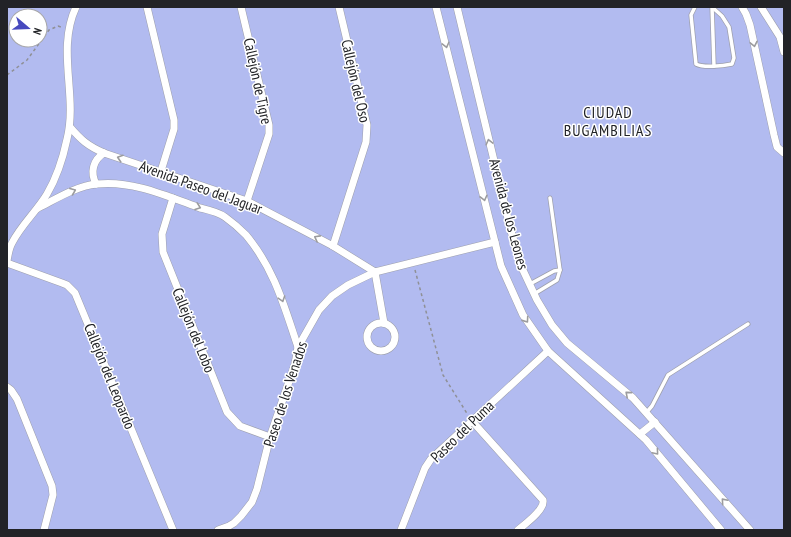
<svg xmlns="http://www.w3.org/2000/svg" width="791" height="537" viewBox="0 0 791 537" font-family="'PT Sans Narrow',sans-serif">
	<rect width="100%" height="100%" fill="#f5f7ff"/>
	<path fill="#b2bbf0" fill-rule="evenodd" d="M7 7H784V530H7ZM16 16H40V40H16Z"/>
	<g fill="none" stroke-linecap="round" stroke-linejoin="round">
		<defs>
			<g id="service">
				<path d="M695 7 691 15 696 64C703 68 723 66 732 64L734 58 729 27 722 16 712 7"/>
				<path d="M712 7 714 66"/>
				<path d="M530 284 554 271 560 270"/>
				<path d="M534 294 557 280 560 270 550 198"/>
				<path d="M646 413 652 406 668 375 748 324"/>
			</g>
			<g id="minor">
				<path d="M147 7 174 120V129L161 171"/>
				<path d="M241 7 269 125V134L247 201"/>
				<path d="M436 7 501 266 523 315 548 351 646 440 721 530"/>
				<path d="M457 7 511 231 522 268 537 300 552 325 567 343 633 398 750 530"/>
				<path d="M742 7 746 14 750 25 774 135 777 147 784 153"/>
				<path d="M761 7 780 37 784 52"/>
				<path d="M70 127C81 140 88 146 104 153L247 201 333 246 375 272"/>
				<path d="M96 184C90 172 93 160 104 153"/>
				<path d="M173 198 162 234 163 252 227 412 240 426 270 437"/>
				<path d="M38 208C56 199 76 186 97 184 132 180 167 196 200 208 208 210 218 212 225 217 232 222 240 229 246 235 275 270 284 306 298 347"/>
				<path d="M333 246 366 142 367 125 339 7"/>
				<path d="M7 261C8 255 9 248 12 243 21 225 37 211 47 194 57 177 63 158 67 139 78 96 56 50 76 7"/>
				<path d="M7 263 62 283 67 285 75 293 173 530"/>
				<path d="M375 272 384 323"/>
				<circle cx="381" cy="337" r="14"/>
				<path d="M7 387 11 390 17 399 52 486 53 495 44 530"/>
				<path d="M472 421 543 500C545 510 525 524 518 530"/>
				<path d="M640 434 655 422"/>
				<path d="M218 530 229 526 234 523 241 516 252 502 257 489 270 437 295 364 298 347 319 310 332 296 348 285 375 272 495 242"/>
				<path d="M401 530 425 468 431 459 548 351"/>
			</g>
		</defs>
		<use href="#service" stroke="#9ea0ad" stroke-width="5"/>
		<use href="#minor" stroke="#9ea0ad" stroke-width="8"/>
		<g stroke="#8f9096" stroke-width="1.5" stroke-dasharray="3 3" stroke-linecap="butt">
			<path d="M7 75 27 60 49 30 58 26 61 27"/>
			<path d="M415 270 443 375 468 415"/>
		</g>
		<use href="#service" stroke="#fff" stroke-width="3.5"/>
		<use href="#minor" stroke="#fff" stroke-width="7"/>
	</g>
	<defs><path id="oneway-chevron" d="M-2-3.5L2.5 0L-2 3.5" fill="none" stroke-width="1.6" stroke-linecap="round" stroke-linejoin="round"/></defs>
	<g stroke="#9c9c9e">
		<use href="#oneway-chevron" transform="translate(754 44) rotate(78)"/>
		<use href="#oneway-chevron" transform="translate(446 45) rotate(76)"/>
		<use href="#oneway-chevron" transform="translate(489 142) rotate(-104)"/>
		<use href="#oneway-chevron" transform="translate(120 158) rotate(-162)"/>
		<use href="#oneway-chevron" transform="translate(73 191) rotate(-22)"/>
		<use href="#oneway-chevron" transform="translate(484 198) rotate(76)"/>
		<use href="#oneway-chevron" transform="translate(198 207) rotate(20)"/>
		<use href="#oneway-chevron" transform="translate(317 238) rotate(-152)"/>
		<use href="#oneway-chevron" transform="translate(282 299) rotate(72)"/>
		<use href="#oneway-chevron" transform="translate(526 320) rotate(55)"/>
		<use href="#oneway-chevron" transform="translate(628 394) rotate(-139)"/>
		<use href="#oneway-chevron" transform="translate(656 452) rotate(50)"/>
		<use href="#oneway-chevron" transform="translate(724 501) rotate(-131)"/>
	</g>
	<g text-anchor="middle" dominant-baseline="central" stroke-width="3" stroke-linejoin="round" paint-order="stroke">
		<g font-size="15" fill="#222327" stroke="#fff">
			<text transform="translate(258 81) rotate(78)">Callejón de Tigre</text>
			<text transform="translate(356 81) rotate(77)">Callejón del Oso</text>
			<text transform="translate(201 187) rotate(20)">Avenida Paseo del Jaguar</text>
			<text transform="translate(509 214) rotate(75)">Avenida de los Leones</text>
			<text transform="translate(194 330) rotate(68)">Callejón del Lobo</text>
			<text transform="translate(110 376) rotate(68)">Callejón del Leopardo</text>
			<text transform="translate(285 394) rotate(-72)">Paseo de los Venados</text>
			<text transform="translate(462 431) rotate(-44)">Paseo del Puma</text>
		</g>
		<g font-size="16" letter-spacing="1" fill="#222327" stroke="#fff">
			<text x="608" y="112">CIUDAD<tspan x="608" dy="18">BUGAMBILIAS</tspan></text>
		</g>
	</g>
	<rect width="791" height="537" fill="none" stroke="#222327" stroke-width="16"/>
	<g transform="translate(28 28) rotate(109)"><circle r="19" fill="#ffffff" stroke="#a7a7a9"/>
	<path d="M0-3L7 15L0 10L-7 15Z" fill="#4749be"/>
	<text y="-6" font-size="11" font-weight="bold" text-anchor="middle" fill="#222327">N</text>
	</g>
</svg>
